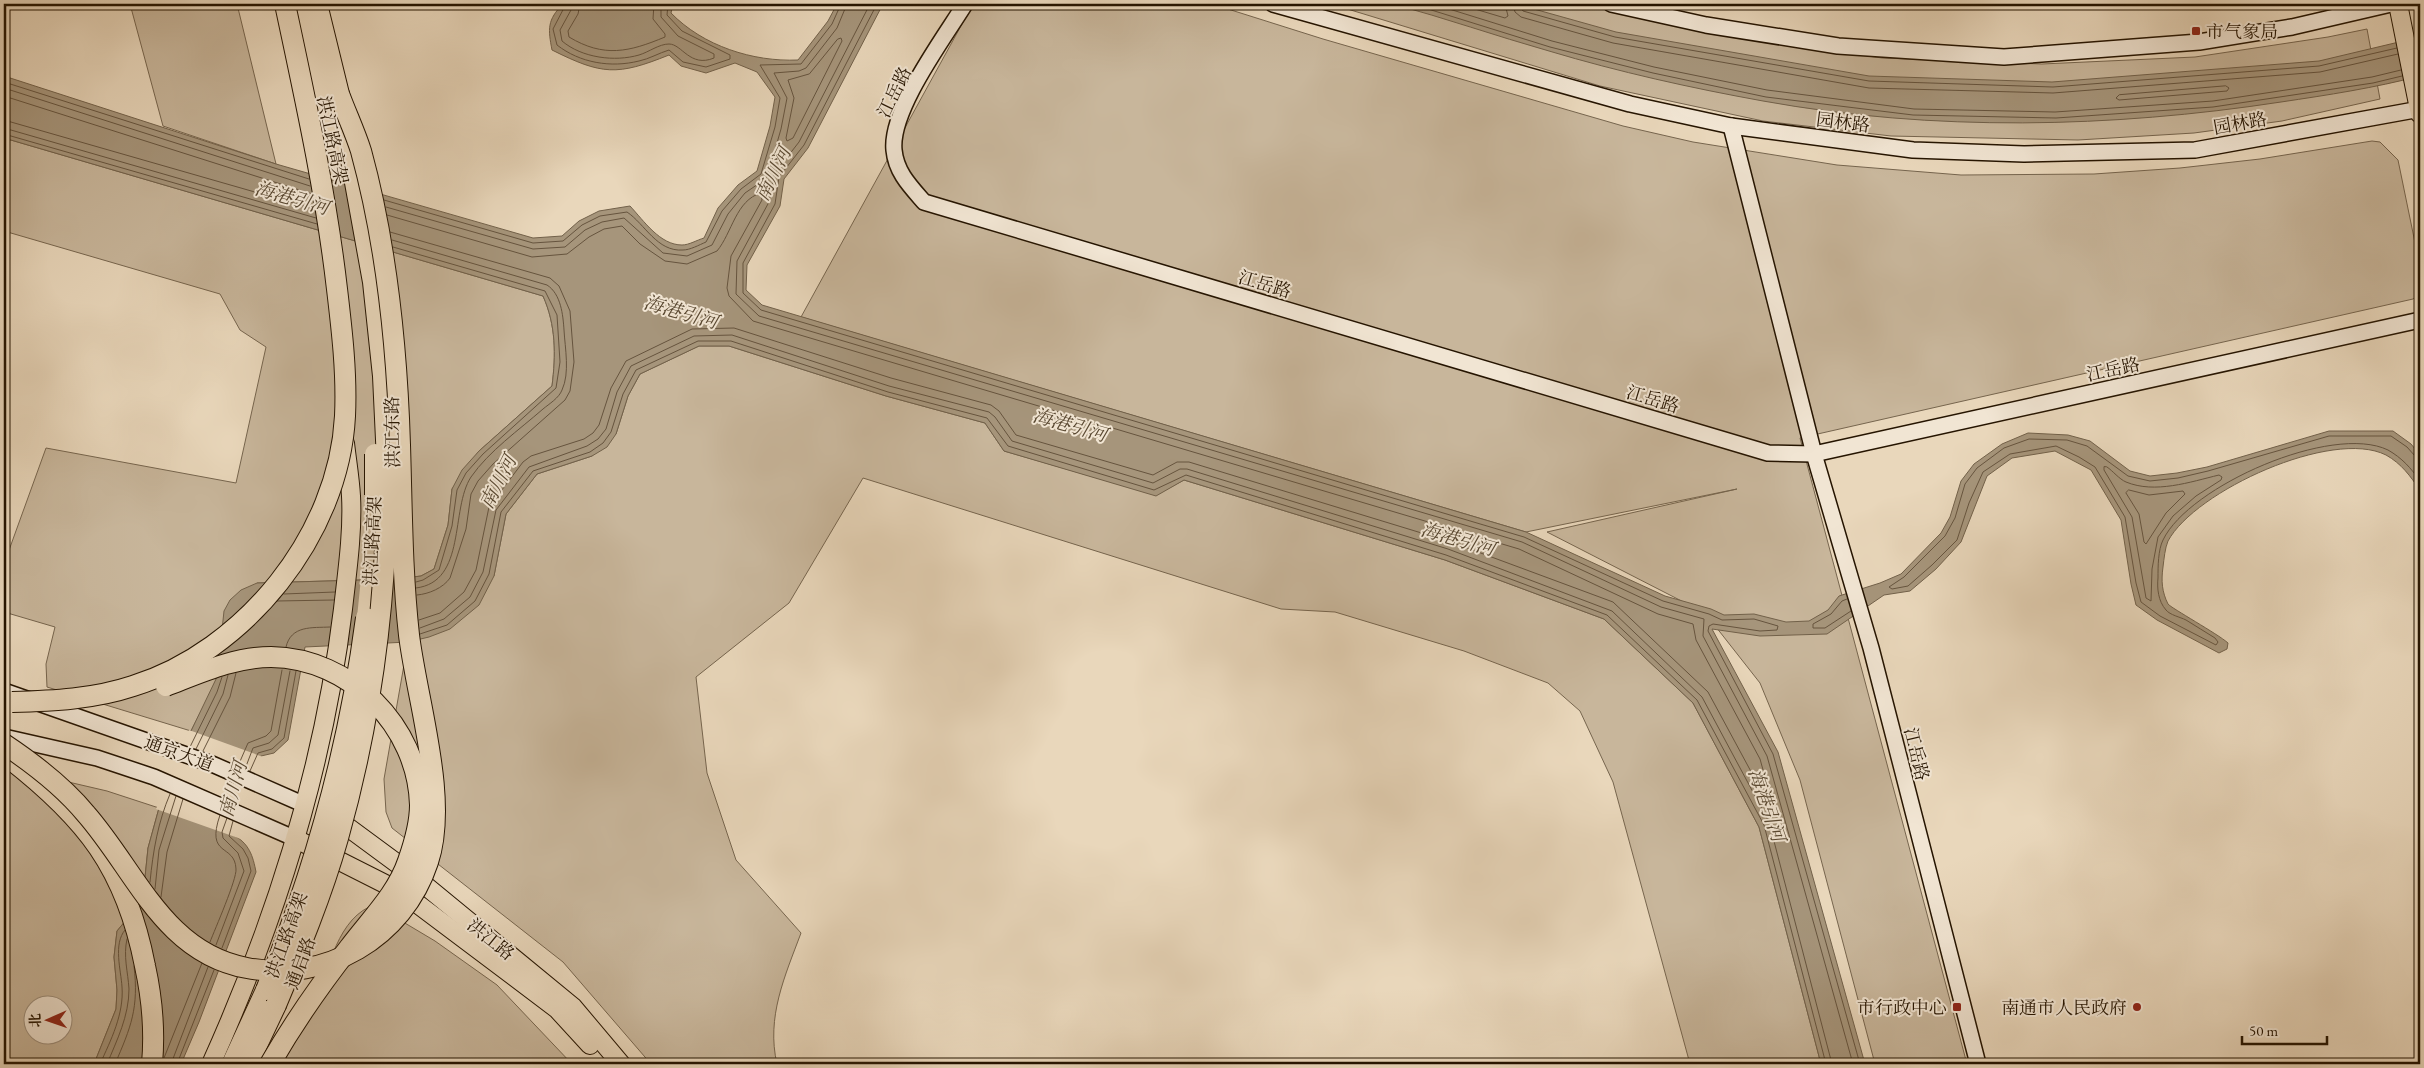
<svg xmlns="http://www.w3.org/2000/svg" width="2424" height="1068" viewBox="0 0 2424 1068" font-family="'EB Garamond','Noto Serif SC',serif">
	<rect width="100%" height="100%" fill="#e9d7bb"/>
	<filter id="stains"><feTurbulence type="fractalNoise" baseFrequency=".004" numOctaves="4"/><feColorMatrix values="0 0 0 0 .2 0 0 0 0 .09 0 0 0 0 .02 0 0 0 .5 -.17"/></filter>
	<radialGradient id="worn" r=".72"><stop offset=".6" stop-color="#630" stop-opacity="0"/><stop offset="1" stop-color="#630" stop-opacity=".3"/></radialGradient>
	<g fill="#c8b69b" stroke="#76654e" fill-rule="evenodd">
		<path d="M130 4H237L276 164 163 126Z"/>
		<path d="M973 4H1212L1323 39 1623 126 1693 142 1837 165 1961 175 2094 174 2180 168 2260 159 2372 141 2380 142 2398 160 2420 267V294L2413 299 1800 438 1967 1064H1875L1800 780 1760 683 1705 613 1547 532 1737 489 1526 532 801 317Z"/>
		<path d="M1331 4H1596L1666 24 1745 39 1882 58 2042 64 2195 57 2328 37 2367 29 2380 99 2282 121 2194 133 2078 140 1891 136 1763 121 1600 86Z"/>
		<path d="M4 138 543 296C556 325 556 355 552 386L479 451 452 489 448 525 434 569 421 576 397 579 257 583 212 690 191 731 47 687 46 664 55 627 4 612V564L46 448 236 483 266 347 240 330 220 294 4 231Z"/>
		<path d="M699 346H729L886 396 985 423 1004 451 1156 495 1184 480 1445 560 1604 619 1693 703 1759 827 1821 1064H1690L1613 782 1580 711 1548 683 1464 651 1335 612 1281 609 863 478 789 603 696 677 707 773 736 860 801 933C785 976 766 1017 777 1064H651L563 962 392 828 386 812 384 779 408 642 494 576 506 514 537 474 592 456 616 434 628 396 640 374Z"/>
		<path d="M4 767 107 791 159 808 148 848 144 887 136 908 117 931 114 957 117 990 116 1009 94 1064H4ZM32 1006H62V1036H32Z"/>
		<path d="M369 907H378L435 941 497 985 572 1064H281C292 1047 304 1029 313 1010 327 978 334 924 369 907Z"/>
	</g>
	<g fill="#a6957b" stroke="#72614a">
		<path d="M563 4H673L671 13C703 46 753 62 798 60L828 21 837 4H883L808 148 784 179 780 206 747 265 746 290 762 305 1526 532 1665 596 1711 609 1724 615 1754 614 1786 622 1809 621 1828 610 1839 596 1880 583 1901 574 1941 533 1950 517 1961 481 1974 464 2002 444 2028 433 2068 435 2090 441 2130 471 2150 476 2177 473 2207 467 2329 431H2393L2411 444 2420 455V490C2410 476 2402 464 2386 455 2332 428 2195 491 2168 541 2165 548 2164 559 2163 567 2161 581 2162 592 2168 604 2171 608 2218 634 2228 643L2227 649 2219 653 2157 620 2136 605 2131 584 2121 520 2091 470 2055 451 2012 458 1987 476 1961 542 1936 569 1910 591 1884 595 1827 634 1760 636 1712 629 1778 752 1865 1064H1821L1759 827 1693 703 1604 619 1445 560 1184 480 1156 496 1004 451 985 423 886 396 729 346H699L640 374 628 396 616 434 607 447 592 456 537 474 506 514 494 576 479 605 450 629 429 637 408 642 305 647 288 740 274 753 261 756 233 835C249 843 253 856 256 872L199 1022 181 1064H94L116 1009 117 990 114 957 117 931 136 908 144 887 148 848 159 808 191 731 217 677 224 611 230 600 241 590 257 583 397 579 421 576 434 569 448 525 452 489 462 470 479 451 552 386C556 355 556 325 543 296L4 138V76L276 164 533 238 562 236 579 221 599 211 630 206C644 221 660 245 682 245 689 245 697 240 704 238L718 208 738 185 757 171 770 126 775 97 757 72 735 63 706 73 681 66 669 55C617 76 602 75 552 50 548 29 547 20 563 4Z"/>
		<path d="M1393 4H1516L1616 32 1869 76 2052 82 2319 61 2420 37V76C2374 88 2328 95 2281 102 2111 128 1934 132 1763 101 1691 88 1619 72 1549 51 1496 36 1445 18 1393 4Z"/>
	</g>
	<g fill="#e9d7bb">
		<path d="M392 577 354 647 361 578Z"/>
		<path d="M189 730 266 758H263L236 834 241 839 156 809Z"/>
	</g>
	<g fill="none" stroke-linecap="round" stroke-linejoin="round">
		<g stroke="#66543e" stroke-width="1">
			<path d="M566 4 553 29 557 45C580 63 611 68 639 61 649 59 659 53 669 50L683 62 706 67 730 59V55L682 31 667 15 668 4"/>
			<path d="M572 4 571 10 560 30 562 41C582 58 615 62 639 55 649 52 659 44 669 44 682 44 690 68 714 58V54L678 36 661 17V4"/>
			<path d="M580 4 578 14 568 31 569 37C604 58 629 52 665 37V34L653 19 654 4"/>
			<path d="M870 4 799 142 774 174 769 202 737 261 736 294 759 316 1522 542 1661 607 1704 619 1703 636 1767 756 1853 1064"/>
			<path d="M877 4 804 145 779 177 775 204 743 263V293L761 310 1524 537 1663 601 1709 614 1722 620 1754 619 1778 626 1777 630 1760 631 1713 624 1709 626 1708 631 1773 754 1860 1064"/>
			<path d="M1412 4 1550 47 1653 73 1766 97 1913 115 2056 118 2213 107 2373 83 2402 76"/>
			<path d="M1433 4 1552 41 1654 67 1767 90 1914 109 2055 112 2213 101 2372 77 2401 70"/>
			<path d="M1458 4 1505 18 1508 16 1505 4"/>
			<path d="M1513 4 1515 12 1521 17 1613 43 1869 88 2053 93 2320 72 2398 54"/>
			<path d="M1519 4 1523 11 1615 37 1869 81 2053 87 2319 66 2397 48"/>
			<path d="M838 39 841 38 842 41 793 138 787 141 786 138 794 98 788 80 809 74Z"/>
			<path d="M4 82 309 179"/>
			<path d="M2226 86 2229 88 2227 91 2119 100 2116 98 2119 95Z"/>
			<path d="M4 88 310 186"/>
			<path d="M4 96 312 194"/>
			<path d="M4 120 314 209"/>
			<path d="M4 128 316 218"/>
			<path d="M4 134 317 224"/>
			<path d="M384 200 533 243 563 241 582 225 600 216 627 212C645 224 657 252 683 250 690 250 699 245 706 242L722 211 741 189 761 174 775 127 780 98 760 65 801 64 832 24 841 4"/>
			<path d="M386 207 533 249 565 247 585 230 602 222 624 218 663 253 687 256 712 245 728 214 745 193 764 180 768 174 781 129 787 98 774 73 799 71 806 68 837 28 847 4"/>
			<path d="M387 215 532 257 567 254 589 237 604 229 622 226 640 244 665 261 687 264 717 251C732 233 736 200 761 193L762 200 731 256 727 288 729 296 753 321 1519 549 1658 614 1693 624 1696 640 1760 759 1772 802 1770 804 1768 803 1708 692 1613 602 1451 542 1189 462H1177L1153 475 1016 435 999 411 991 405 891 378 734 328 692 329 626 361 611 388 599 425 593 433 584 439 531 456 523 462 489 507 476 570 464 592 440 613 419 620"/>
			<path d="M390 232 550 278 559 286 570 311 574 362 570 391 565 400 493 464 478 481 471 494 466 529 450 578C443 588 429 594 417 595"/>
			<path d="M392 240 547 285C561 294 563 315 564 330 565 348 570 373 562 390 559 398 549 404 543 409 519 430 489 451 471 477 450 509 467 582 416 588"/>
			<path d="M393 247 545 291 557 315 560 362 556 388 483 454 466 473 457 490 452 526 439 570 423 580 416 582"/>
			<path d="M2420 457 2415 456 2407 447 2391 436H2329L2208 471 2178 478 2150 481 2128 476 2087 446 2067 440 2029 439 2004 448 1977 468 1965 484 1955 518 1945 536 1904 577 1889 587 1892 589 1908 586 1932 565 1957 540 1969 503 1983 472 2010 454 2056 446 2079 457 2095 467 2125 517 2136 583 2141 602 2160 616 2216 645 2218 642 2215 638C2205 632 2196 626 2186 620 2180 617 2170 615 2166 610 2158 601 2157 588 2158 578 2158 567 2158 550 2163 540 2189 486 2332 423 2388 450 2402 458 2411 468 2420 481"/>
			<path d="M2107 467C2113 471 2119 479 2126 482 2155 494 2190 482 2219 475L2222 477 2221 480 2196 496 2173 516 2158 537 2152 569 2151 601 2146 598 2132 517 2104 470V467Z"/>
			<path d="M2129 490 2149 495 2183 491 2185 494 2166 513 2146 544 2144 542 2139 514 2126 493Z"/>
			<path d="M284 594 335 592"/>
			<path d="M1847 599 1842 601 1831 614 1813 624V628H1825L1851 611"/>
			<path d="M277 601 334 600"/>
			<path d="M420 628 444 619 470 597 483 572 496 510 529 467 587 446 598 439 606 429 617 392 631 366 694 336 732 335 889 386 989 412 995 417 1012 441 1153 483 1180 469H1187L1448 549 1612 611 1702 697 1769 822 1832 1064"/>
			<path d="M420 634 447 625 475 601 489 574 501 512 533 471 590 452 603 443 611 432 623 394 636 370 698 341H731L888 392 987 418 1008 446 1154 490 1186 475 1446 555 1607 615 1697 700 1764 825 1826 1064"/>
			<path d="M286 647C291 625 312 628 330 627"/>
			<path d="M190 747 217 692 222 677"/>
			<path d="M196 749 223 694 228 675"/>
			<path d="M203 751 230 697 236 673"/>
			<path d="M238 766 248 743 266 736 271 731 282 670"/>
			<path d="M245 769 253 748 269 743 278 735 290 671"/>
			<path d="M250 771 258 753 272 749 284 738 296 671"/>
			<path d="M150 882C153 851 158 822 170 794"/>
			<path d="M155 889 159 850 176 796"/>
			<path d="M161 897 167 852 183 799"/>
			<path d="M210 942C215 929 237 879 236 869 235 843 205 858 220 815"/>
			<path d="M216 945 244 871 238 853 223 838 222 832 227 818"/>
			<path d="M222 948 251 871 248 858 243 849 229 836 233 821"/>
			<path d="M164 1058 202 963"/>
			<path d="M100 1064C111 1040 124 1014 122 987 121 970 113 944 125 930"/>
			<path d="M107 1064C117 1040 129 1016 129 989 128 972 123 956 127 939"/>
			<path d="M115 1064C131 1027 139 1008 134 966"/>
			<path d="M171 1064 208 967"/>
			<path d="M177 1064 214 970"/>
		</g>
		<defs>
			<g id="secondary">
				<path d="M965 4C944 38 890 110 894 150 896 172 910 186 924 202L1768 453 1814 454 2420 320"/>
				<path d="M1273 4 1630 104 1731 126 1913 150 2024 154 2195 150 2420 109"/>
				<path d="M1611 4 1706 25 1838 46 2004 57 2199 42 2292 27 2391 4"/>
				<path d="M1731 126 1814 454 1871 648 1978 1064"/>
				<path d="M4 691 212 764 305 805"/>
				<path d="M4 737 97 758 154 777 296 839"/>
			</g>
			<g id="primary">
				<path d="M2398 4 2420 114"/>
				<path d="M329 818 349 828 410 873 573 1007 621 1064"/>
				<path d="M296 839 403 893 557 1009 590 1045"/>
				<path d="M211 1064C276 920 324 766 343 609 347 573 353 532 351 496 350 478 347 461 345 443"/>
			</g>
			<g id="highway">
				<path d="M301 4 335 145"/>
				<path d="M317 4 339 94 373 282 383 376 387 461"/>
				<path d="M9 758C86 818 126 868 145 966 152 998 155 1031 152 1064"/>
				<path d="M232 1064 266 990"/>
				<path d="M248 1064 276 1005"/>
			</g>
		</defs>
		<use href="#secondary" stroke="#251400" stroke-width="18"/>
		<use href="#primary" stroke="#251400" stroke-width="20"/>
		<use href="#highway" stroke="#251400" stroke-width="22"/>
		<use href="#secondary" stroke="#f1e5d3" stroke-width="15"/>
		<use href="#primary" stroke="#e9d7bb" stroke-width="18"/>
		<use href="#highway" stroke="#e9d7bb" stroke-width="20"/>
		<defs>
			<g id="highway-bridge">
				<path d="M375 495V454"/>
				<path d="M166 686C200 673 234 657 271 657 350 658 418 726 420 805 420 823 414 844 408 861 397 894 369 921 349 948 320 985 293 1024 270 1064"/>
				<path d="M12 702C53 701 94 699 133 686 245 651 339 535 345 416 347 374 342 331 337 289 326 193 305 98 285 4"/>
				<path d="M4 744C34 764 63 786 86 814 136 871 164 953 247 968 326 983 403 938 428 862 449 799 417 701 409 635 402 572 402 509 400 445 397 347 387 246 361 151 355 132 346 113 339 94"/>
				<path d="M266 990C315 871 349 747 366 618"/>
				<path d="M276 1005C299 950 322 895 338 838 371 721 387 597 387 475"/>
			</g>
		</defs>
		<use href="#highway-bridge" stroke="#251400" stroke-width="22" stroke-linecap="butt"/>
		<use href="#highway-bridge" stroke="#e9d7bb" stroke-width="20"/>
	</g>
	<g fill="#8f2418" stroke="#f1e5d3" stroke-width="2">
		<rect x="2191" y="26" width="10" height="10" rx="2.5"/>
		<rect x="1952" y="1002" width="10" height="10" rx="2.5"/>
		<circle cx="2137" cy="1007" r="5"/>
	</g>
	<g text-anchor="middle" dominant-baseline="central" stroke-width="4" stroke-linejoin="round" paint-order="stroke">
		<g font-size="18" fill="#251400" stroke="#f1e5d3" text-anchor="end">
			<text x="2206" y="31" text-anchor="start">市气象局</text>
			<text x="1947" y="1007">市行政中心</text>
			<text x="2127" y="1007">南通市人民政府</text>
		</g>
		<g font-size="18" fill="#251400" stroke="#f1e5d3">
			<text transform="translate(894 92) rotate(-64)">江岳路</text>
			<text transform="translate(1843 122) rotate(7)">园林路</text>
			<text transform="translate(2240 123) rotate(-10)">园林路</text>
			<text transform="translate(333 140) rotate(78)">洪江路高架</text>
			<text transform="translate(1265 284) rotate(17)">江岳路</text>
			<text transform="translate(2113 369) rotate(-12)">江岳路</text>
			<text transform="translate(1653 399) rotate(17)">江岳路</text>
			<text transform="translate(392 432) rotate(-91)">洪江东路</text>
			<text transform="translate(372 541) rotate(-87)">洪江路高架</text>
			<text transform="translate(179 753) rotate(20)">通京大道</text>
			<text transform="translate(1917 754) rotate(76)">江岳路</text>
			<text transform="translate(286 935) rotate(-70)">洪江路高架</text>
			<text transform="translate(491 939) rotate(39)">洪江路</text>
			<text transform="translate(300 963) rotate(-70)">通启路</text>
		</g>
		<g font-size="19" font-style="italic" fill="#594831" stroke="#f1e5d3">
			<text transform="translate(773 174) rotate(-64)">南川河</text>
			<text transform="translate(292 198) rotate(16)">海港引河</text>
			<text transform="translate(681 312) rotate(16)">海港引河</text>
			<text transform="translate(1070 425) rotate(16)">海港引河</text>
			<text transform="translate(498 482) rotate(-63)">南川河</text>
			<text transform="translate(1458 539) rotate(16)">海港引河</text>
			<text transform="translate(233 789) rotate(-74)">南川河</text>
			<text transform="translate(1767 805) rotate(71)">海港引河</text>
		</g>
	</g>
	<rect width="2424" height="1068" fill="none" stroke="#e9d7bb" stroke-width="20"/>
	<rect x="5" y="5" width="2414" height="1058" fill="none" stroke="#251400" stroke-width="2.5"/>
	<rect x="10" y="10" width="2404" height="1048" fill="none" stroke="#251400"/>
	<g transform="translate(48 1020) rotate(268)"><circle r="24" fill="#f1e5d3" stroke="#9f917f"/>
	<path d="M0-4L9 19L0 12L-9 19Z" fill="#8f2418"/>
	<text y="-8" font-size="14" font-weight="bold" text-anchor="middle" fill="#251400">北</text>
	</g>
	<path d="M2242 1036v8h85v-8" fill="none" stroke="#251400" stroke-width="2.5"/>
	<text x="2249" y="1036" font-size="15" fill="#251400" stroke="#f1e5d3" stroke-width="4" paint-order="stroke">50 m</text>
	<rect width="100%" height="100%" filter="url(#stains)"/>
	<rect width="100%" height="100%" fill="url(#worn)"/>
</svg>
